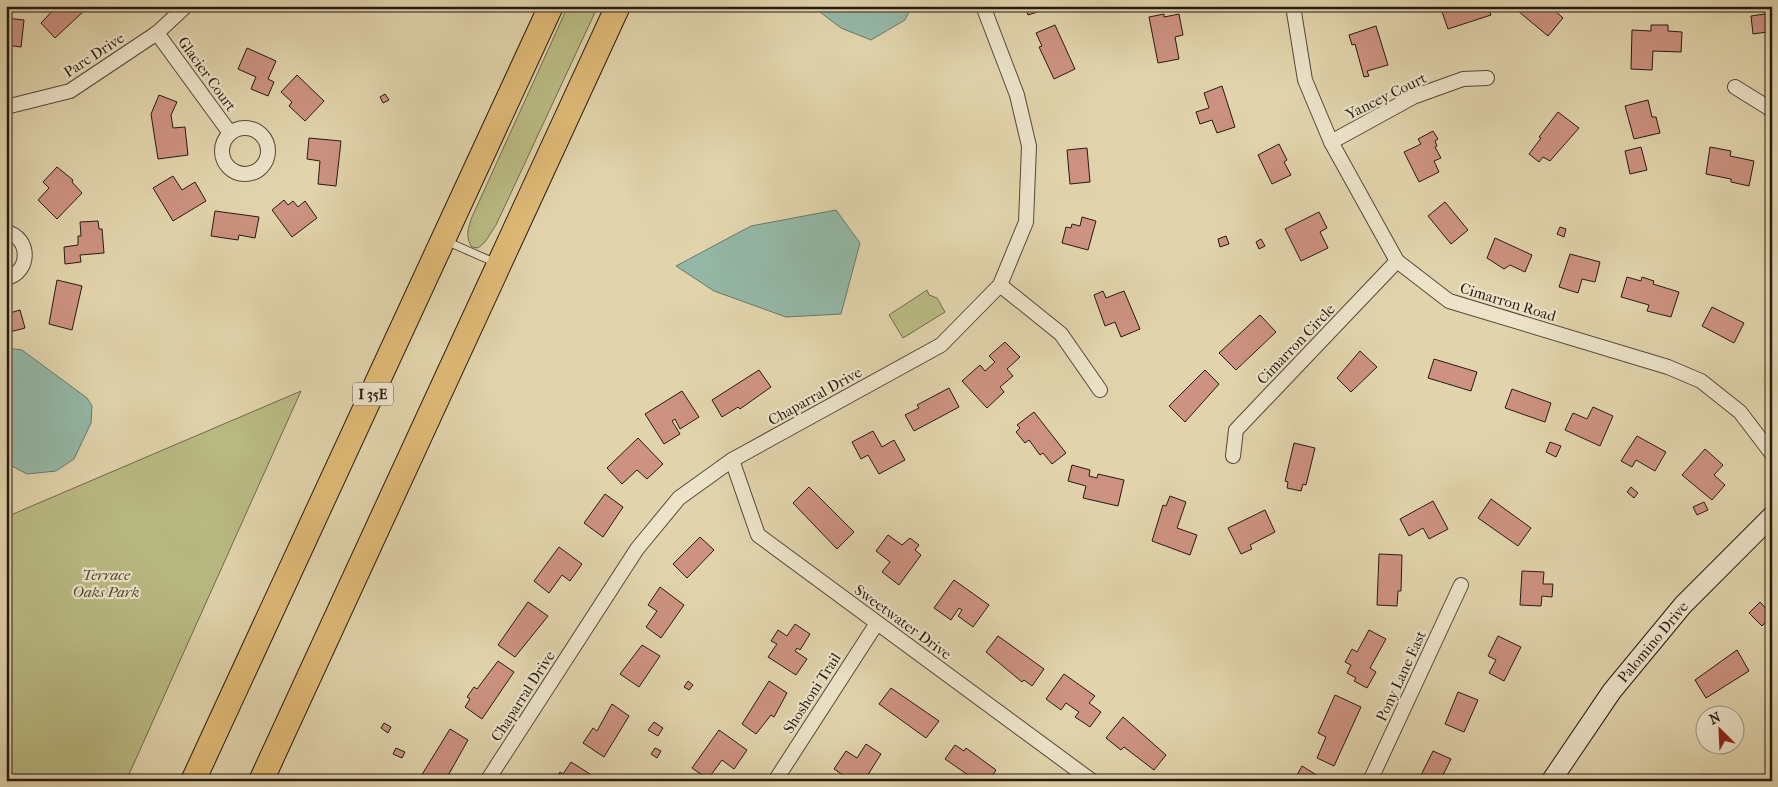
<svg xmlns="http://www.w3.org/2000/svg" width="1778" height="787" viewBox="0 0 1778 787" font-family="'IM FELL French Canon',serif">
	<rect width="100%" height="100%" fill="#e1d4ac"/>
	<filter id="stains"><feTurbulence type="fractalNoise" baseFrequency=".004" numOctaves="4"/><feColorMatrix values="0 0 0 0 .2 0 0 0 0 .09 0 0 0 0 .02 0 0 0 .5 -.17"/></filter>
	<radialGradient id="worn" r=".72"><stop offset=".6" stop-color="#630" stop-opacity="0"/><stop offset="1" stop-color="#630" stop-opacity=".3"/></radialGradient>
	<g fill="#babb84" stroke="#706a4b">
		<path d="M568 6H598L496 225 485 242 478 248 472 247C465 238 468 227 472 217Z"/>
		<path d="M927 290 929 295 937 298 945 312 903 338 889 315Z"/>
		<path d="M301 391 126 781H6V517Z"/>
		<path d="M1701 775 1756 776V781H1701Z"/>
	</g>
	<g fill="#94b8a7" stroke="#68796b">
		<path d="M812 6H910L911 8 905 20 871 40 841 28Z"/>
		<path d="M836 210 860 243 841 314 786 317 714 291 676 266 751 226Z"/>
		<path d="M6 348 22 350 87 398 92 406 91 423 74 459 56 471 27 474 6 463Z"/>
	</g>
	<g fill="#cd9281" stroke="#271a12">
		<path d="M57 6H84L86 9 55 38 41 23Z"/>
		<path d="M1025 6H1046L1047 9 1028 15Z"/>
		<path d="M1440 6H1488L1491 15 1448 29Z"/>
		<path d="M1512 6H1550L1563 18 1548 36Z"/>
		<path d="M1772 13V36H1768L1767 32 1753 34 1751 16Z"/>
		<path d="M1164 14V17L1179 14 1183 35 1175 37 1179 59 1158 63 1149 17Z"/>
		<path d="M6 18 24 20 21 47 6 45Z"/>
		<path d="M1055 25 1075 69 1054 79 1039 47 1042 46 1036 33Z"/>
		<path d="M1651 25H1668V31L1682 32 1681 52 1653 51 1652 70 1631 69 1632 30 1651 31Z"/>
		<path d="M1376 26 1388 65 1367 71 1369 76 1364 77 1355 44 1352 45 1349 35Z"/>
		<path d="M247 48 276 61 268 79 274 82 268 96 251 89 256 77 238 69Z"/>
		<path d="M297 75 324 101 305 121 289 106 292 102 281 92Z"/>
		<path d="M1222 86 1235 127 1217 133 1212 120 1200 124 1196 112 1209 108 1204 93Z"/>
		<path d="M385 94 389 100 383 103 380 97Z"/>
		<path d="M159 95 177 102 171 115 173 128 185 127 188 155 158 159 151 114Z"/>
		<path d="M1648 100 1652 117H1656L1660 133 1634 139 1625 106Z"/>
		<path d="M1558 112 1579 128 1550 161 1543 157 1539 162 1529 154 1541 138 1539 137Z"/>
		<path d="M1433 131 1438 139 1435 141 1437 146 1435 147 1441 158 1434 161 1439 172 1419 182 1404 152 1421 144 1418 139Z"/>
		<path d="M309 138 341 141 336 186 318 184 320 161 307 159Z"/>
		<path d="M1279 144 1287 160 1284 162 1291 175 1272 184 1258 155Z"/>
		<path d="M1641 147 1647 170 1630 174 1625 151Z"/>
		<path d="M1710 147 1731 151 1730 156 1754 161 1749 186 1731 182V179L1706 174Z"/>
		<path d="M1087 148 1090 182 1070 184 1067 150Z"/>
		<path d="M57 167 73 180 72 182 82 193 57 219 38 200 49 188 43 182Z"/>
		<path d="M173 176 182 190 195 182 206 201 173 221 153 188Z"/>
		<path d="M284 200 288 205 293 201 298 207 305 201 317 218 292 237 272 210Z"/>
		<path d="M1445 202 1468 230 1451 244 1428 216Z"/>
		<path d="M215 211 259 217 255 238 239 235 238 240 211 236Z"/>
		<path d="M1319 212 1327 228 1320 232 1328 248 1301 261 1285 229Z"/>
		<path d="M1082 217 1096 221 1088 250 1062 243 1066 227 1071 228 1072 224 1080 226Z"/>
		<path d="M98 221 99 229H102L104 253 80 255 81 262 65 264 64 247 78 245V236H81L80 222Z"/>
		<path d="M1560 227 1566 229 1564 237 1557 234Z"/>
		<path d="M1226 236 1229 244 1220 247 1218 239Z"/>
		<path d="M1495 238 1532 255 1525 272 1510 265 1504 269 1487 258Z"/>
		<path d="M1261 239 1265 246 1259 249 1256 242Z"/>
		<path d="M1570 254 1600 262 1595 282 1582 279 1578 293 1559 287Z"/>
		<path d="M1627 277 1641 281 1642 277 1654 281 1653 284 1679 292 1671 317 1647 311 1649 305 1621 297Z"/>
		<path d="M57 280 82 286 72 330 49 324Z"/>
		<path d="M1103 291 1106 298 1124 291 1140 329 1121 337 1115 322 1105 326 1094 295Z"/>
		<path d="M1712 307 1744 323 1734 343 1702 326Z"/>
		<path d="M20 310 25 328 6 333V314Z"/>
		<path d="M1260 315 1276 332 1236 370 1219 353Z"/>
		<path d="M1005 342 1020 357 1007 369 1013 376 1000 387 1004 392 987 408 962 381 980 365 985 371 995 362 989 356Z"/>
		<path d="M1360 351 1377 367 1351 392 1337 378Z"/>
		<path d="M1434 359 1477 372 1471 391 1428 378Z"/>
		<path d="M759 370 771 387 740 409 738 407 722 417 712 400Z"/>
		<path d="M1205 370 1219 384 1185 422 1169 406Z"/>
		<path d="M949 388 959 407 914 431 905 415 919 408 917 405Z"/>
		<path d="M1512 389 1551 403 1545 422 1505 408Z"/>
		<path d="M682 391 699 417 680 429 675 419 672 421 680 434 664 444 645 414Z"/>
		<path d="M1593 407 1613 416 1600 446 1565 430 1573 413 1587 419Z"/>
		<path d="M1034 412 1066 453 1052 464 1043 453 1040 455 1029 440 1025 443 1016 432 1020 428 1017 425Z"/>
		<path d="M873 431 882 447 894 440 905 460 879 474 868 455 861 459 852 442Z"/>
		<path d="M1637 436 1666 452 1655 471 1636 460 1632 467 1621 461Z"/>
		<path d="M638 438 663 464 647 479 637 470 622 484 607 468Z"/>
		<path d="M1550 442 1561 446 1556 457 1546 452Z"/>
		<path d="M1294 443 1315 448 1306 485 1303 484 1301 491 1287 488 1288 482 1285 481Z"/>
		<path d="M1705 449 1723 465 1714 475 1725 485 1712 500 1682 475Z"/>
		<path d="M1072 465 1090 470 1089 476 1097 478 1098 474 1124 480 1118 506 1083 498 1086 486 1068 481Z"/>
		<path d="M809 487 854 532 837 549 793 503Z"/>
		<path d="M1631 487 1638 493 1634 498 1627 492Z"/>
		<path d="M605 494 623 507 603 537 584 523Z"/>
		<path d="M1170 496 1186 502 1177 528 1197 535 1190 555 1152 541 1163 505 1166 506Z"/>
		<path d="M1491 499 1531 528 1518 546 1478 518Z"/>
		<path d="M1433 501 1448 529 1429 539 1423 528 1409 536 1400 519Z"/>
		<path d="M1704 502 1708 510 1697 515 1693 507Z"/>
		<path d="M1265 510 1275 532 1250 545 1252 549 1241 554 1228 528Z"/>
		<path d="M888 535 902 545 910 538 919 545 915 550 921 555 899 585 882 572 890 562 876 551Z"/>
		<path d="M700 537 714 550 687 578 673 564Z"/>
		<path d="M559 547 582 564 570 581 562 575 549 593 534 581Z"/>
		<path d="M1379 554 1402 555 1401 591H1398L1397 606 1377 605Z"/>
		<path d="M1522 571 1544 572 1543 584H1553L1552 597 1542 596 1541 606 1520 605Z"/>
		<path d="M954 580 989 605 973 627 958 616 962 610 959 608 951 620 934 608Z"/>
		<path d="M660 587 684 605 661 638 646 627 657 611 648 605Z"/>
		<path d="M528 602 548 616 515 657 498 645Z"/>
		<path d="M1760 602 1772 615 1762 626 1749 613Z"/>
		<path d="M795 624 810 634 800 650 797 648 795 651 807 659 796 675 768 657 777 644 771 641 778 630 787 636Z"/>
		<path d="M1369 630 1386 639 1370 668 1376 672 1367 688 1354 681 1356 678 1347 673 1351 665 1345 662 1352 649 1357 652Z"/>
		<path d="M998 636 1044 669 1032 686 1024 680 1022 682 986 652Z"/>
		<path d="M1498 636 1521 647 1504 681 1489 673 1496 660 1488 656Z"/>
		<path d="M642 645 660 656 639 687 620 674Z"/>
		<path d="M1737 650 1749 671 1706 698 1695 680Z"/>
		<path d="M498 661 514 672 482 719 465 707 470 699 467 697 474 687 477 689Z"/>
		<path d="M1064 674 1095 696 1089 703 1101 712 1090 727 1075 717 1079 712 1066 703 1061 710 1046 699Z"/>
		<path d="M688 681 693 685 689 690 684 687Z"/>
		<path d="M769 681 787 693 774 717 771 715 756 734 742 724Z"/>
		<path d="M891 688 939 721 926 738 879 704Z"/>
		<path d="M1458 692 1478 700 1464 732 1445 724Z"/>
		<path d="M1335 695 1361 707 1334 766 1317 758 1326 737 1318 733Z"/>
		<path d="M612 704 629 716 604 757 583 743 593 728 597 731Z"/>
		<path d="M1123 717 1166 755 1154 770 1124 747 1121 750 1106 738Z"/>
		<path d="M654 722 663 728 658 736 648 730Z"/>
		<path d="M384 723 391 727 388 733 381 728Z"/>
		<path d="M450 729 468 740 445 781H418Z"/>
		<path d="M719 730 747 750 734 769 722 760 708 779 692 768Z"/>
		<path d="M866 744 881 754 864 781H852L834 769 846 751 857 758Z"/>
		<path d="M955 745 964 751 966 748 996 770 989 781H964L968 775 945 759Z"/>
		<path d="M396 748 405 752 402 758 393 754Z"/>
		<path d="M655 748 661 751 657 758 651 754Z"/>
		<path d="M1433 751 1451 759 1440 781H1418Z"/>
		<path d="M571 762 590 774 586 781H549L553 775 557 777 560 772 563 774Z"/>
		<path d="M1302 766 1326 781H1294Z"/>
	</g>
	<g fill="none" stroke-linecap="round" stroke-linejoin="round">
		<defs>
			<path id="lane" d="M446 241 496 263"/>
			<g id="street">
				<path d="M1293 6 1305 80 1331 142 1397 261 1449 301 1668 367 1701 381 1740 412 1772 454"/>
				<path d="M157 33 230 133"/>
				<path d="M1735 87 1772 110"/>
				<path d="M6 107 70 91 157 33 186 6"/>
				<circle cx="245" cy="151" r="23"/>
				<path d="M1331 142 1413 97 1463 79 1487 78"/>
				<path d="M6 232C31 237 31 273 6 278"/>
				<path d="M1000 285 1061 334 1100 390"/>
				<path d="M1233 456 1236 430 1397 261"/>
				<path d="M732 460 758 535 1092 781"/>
				<path d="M487 781 637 549 679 498 732 460 941 345 1000 285 1026 222 1029 146 1017 95 983 6"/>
				<path d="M775 781 877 623"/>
				<path d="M1370 781 1461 585"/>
			</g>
			<path id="secondary" d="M1551 781 1612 691 1683 605 1772 516"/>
			<g id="highway">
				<path d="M193 781 551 6"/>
				<path d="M261 781 618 6"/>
			</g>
		</defs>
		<use href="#lane" stroke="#564838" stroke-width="9"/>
		<use href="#street" stroke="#564838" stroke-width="16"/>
		<use href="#secondary" stroke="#271a12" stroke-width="21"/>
		<use href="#highway" stroke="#271a12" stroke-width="26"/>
		<use href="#lane" stroke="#ece3c9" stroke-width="7"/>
		<use href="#street" stroke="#ece3c9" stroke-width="14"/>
		<use href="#secondary" stroke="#ece3c9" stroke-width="19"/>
		<use href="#highway" stroke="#e0ba76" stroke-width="24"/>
	</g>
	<g text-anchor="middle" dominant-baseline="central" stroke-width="4.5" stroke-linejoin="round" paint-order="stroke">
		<rect fill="#ece3c9" stroke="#625649" stroke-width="1" x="353" y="382.5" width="40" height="23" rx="4"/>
		<g font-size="14" font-weight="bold" fill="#271a12">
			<text x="373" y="394">I 35E</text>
		</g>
		<g font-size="15" fill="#271a12" stroke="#ece3c9">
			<text transform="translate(94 55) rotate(-33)">Parc Drive</text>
			<text transform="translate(207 74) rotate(54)">Glacier Court</text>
			<text transform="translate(1386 96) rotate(-26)">Yancey Court</text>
			<text transform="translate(1508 302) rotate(17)">Cimarron Road</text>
			<text transform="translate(1296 344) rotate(-46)">Cimarron Circle</text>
			<text transform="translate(815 396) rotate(-29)">Chaparral Drive</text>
			<text transform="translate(903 622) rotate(36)">Sweetwater Drive</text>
			<text transform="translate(1653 642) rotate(-50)">Palomino Drive</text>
			<text transform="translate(1401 676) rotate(-65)">Pony Lane East</text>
			<text transform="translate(812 693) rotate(-57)">Shoshoni Trail</text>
			<text transform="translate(523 696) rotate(-57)">Chaparral Drive</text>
		</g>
		<g font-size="15" font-style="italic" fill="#534a34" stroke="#ece3c9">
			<text x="106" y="575">Terrace<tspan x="106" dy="17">Oaks Park</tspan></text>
		</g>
	</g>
	<rect width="1778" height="787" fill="none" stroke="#e1d4ac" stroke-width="25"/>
	<rect x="8" y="8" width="1763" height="772" fill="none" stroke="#271a12" stroke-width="2.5"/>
	<rect x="12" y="12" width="1753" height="762" fill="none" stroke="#271a12"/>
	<g transform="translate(1720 730) rotate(336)"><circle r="24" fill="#ece3c9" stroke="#9d9380"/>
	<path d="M0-4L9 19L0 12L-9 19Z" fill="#8f2418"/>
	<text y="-8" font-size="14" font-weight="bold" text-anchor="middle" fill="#271a12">N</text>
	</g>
	<rect width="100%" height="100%" filter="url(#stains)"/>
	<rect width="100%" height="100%" fill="url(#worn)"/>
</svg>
